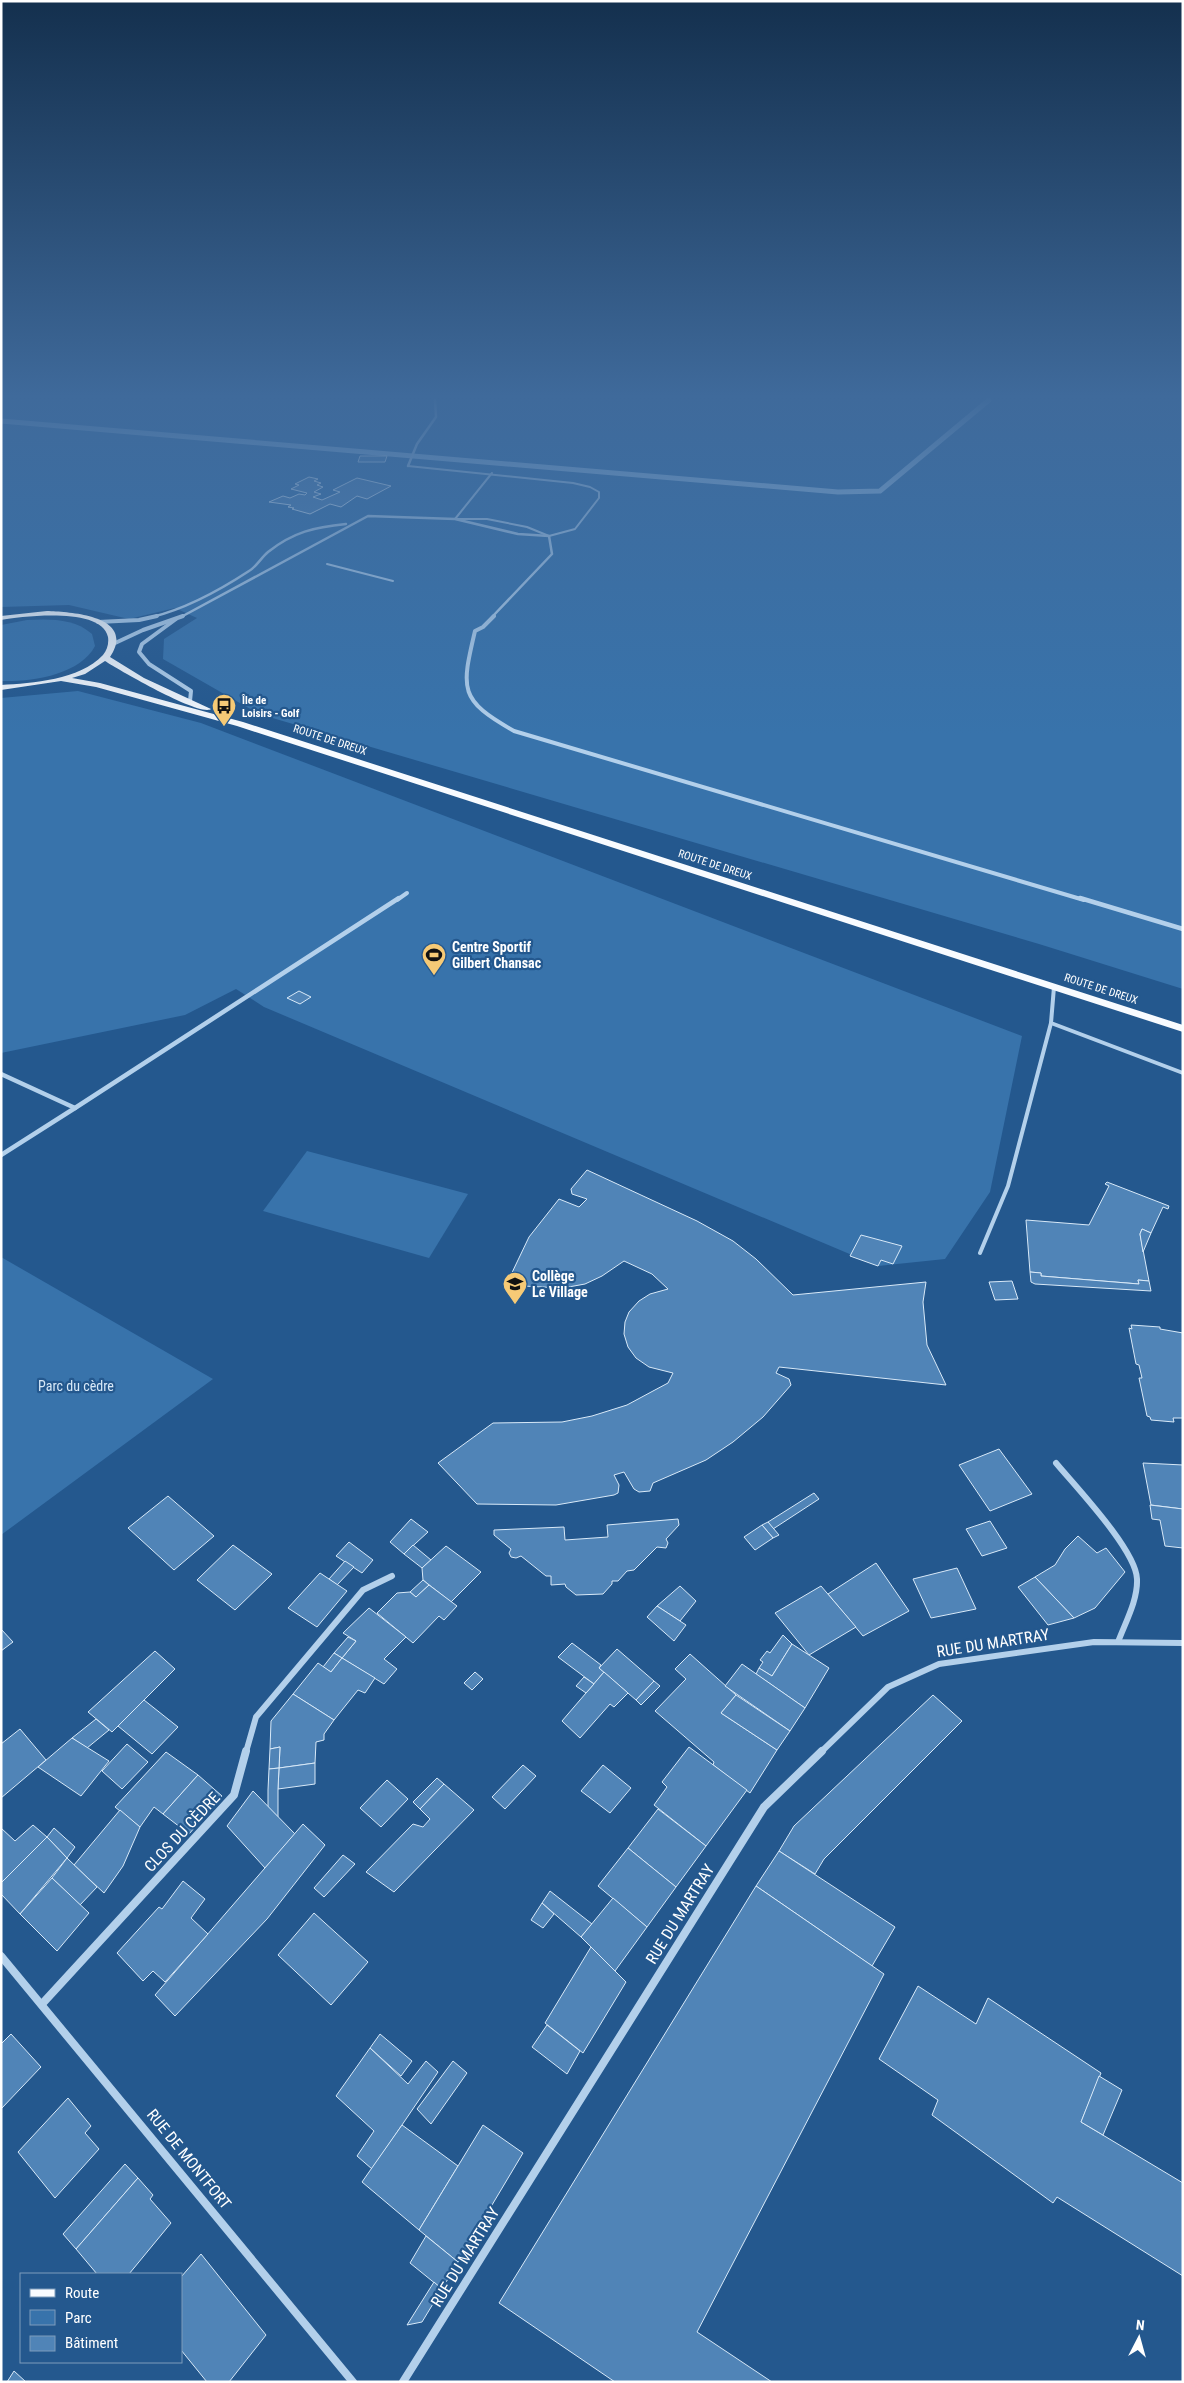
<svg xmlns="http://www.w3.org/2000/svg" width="1184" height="2383" viewBox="0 0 1184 2383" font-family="'Roboto Condensed',sans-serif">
	<rect width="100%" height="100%" fill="#24588e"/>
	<g fill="#3873ab">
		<path d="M1 400H1183V989L1039 944 259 714 163 659 164 639 197 618 175 608 129 619 69 605 1 607Z"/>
		<path d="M27 620C49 619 74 618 92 634L95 646C80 675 31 682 1 681V625Z"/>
		<path d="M78 691 201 723 1022 1036 990 1192 945 1259 878 1266 264 1007 236 989 185 1015 1 1053V698Z"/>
		<path d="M307 1151 468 1194 429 1258 263 1211Z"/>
		<path d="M1 1257 213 1379 1 1535Z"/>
	</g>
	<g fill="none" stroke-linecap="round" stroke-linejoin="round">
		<path stroke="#a7cbec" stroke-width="5" d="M1 421 838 492 880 491 989 400"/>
	</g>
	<g fill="#5084b7" stroke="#d8e9f8">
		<path d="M360 456H387L385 462H358Z"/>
		<path d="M309 477 318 479 314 481 321 483 317 485 323 487 314 492 321 494 313 497 322 500 340 492 333 490 357 478 391 486 367 499 357 496 341 507 330 504 310 514 292 509 294 508 288 507 291 505 269 502 283 496 290 498 299 494 305 495 307 493 291 489 299 485 295 484Z"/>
		<path d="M299 991 311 997 300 1004 287 998Z"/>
		<path d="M587 1170 697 1221 733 1241 756 1259 793 1295 926 1282 923 1302 927 1345 946 1385 779 1367 776 1373 789 1379 791 1385 763 1417 733 1442 706 1460 653 1483 650 1491 639 1492 634 1489 624 1472 614 1475 619 1485 618 1493 614 1495 556 1505 477 1504 438 1463 493 1423 562 1422 592 1416 627 1405 653 1391 668 1383 673 1373 649 1367 636 1358 628 1347 624 1334 625 1322 629 1312 639 1301 650 1294 668 1289 652 1274 624 1261 602 1276 585 1284 563 1288 523 1286 508 1281 529 1237 559 1199 579 1207 587 1199 572 1194 571 1189Z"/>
		<path d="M1107 1182 1169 1206 1168 1209 1163 1207 1151 1233 1142 1229 1140 1234 1149 1281 1138 1280 1139 1284 1041 1276V1273L1030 1272 1026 1220 1089 1225 1109 1186 1105 1184Z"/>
		<path d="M1142 1229 1151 1233 1143 1252 1140 1234Z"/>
		<path d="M861 1235 902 1246 893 1264 881 1260 878 1266 850 1256Z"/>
		<path d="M1030 1272 1041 1273V1276L1139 1284 1138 1280 1149 1281 1151 1291 1035 1284 1031 1282Z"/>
		<path d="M1012 1281 1018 1299 995 1300 989 1282Z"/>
		<path d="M1131 1325 1160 1327V1329L1183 1333V1418H1173L1174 1422 1151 1420 1150 1417 1147 1416 1139 1378H1142L1139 1365 1136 1364 1129 1328 1132 1329Z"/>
		<path d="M999 1449 1032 1494 990 1511 959 1465Z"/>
		<path d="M1143 1463 1183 1465V1509L1151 1505Z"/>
		<path d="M814 1493 819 1499 773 1529 768 1522Z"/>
		<path d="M168 1496 214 1536 174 1570 128 1528Z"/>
		<path d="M1150 1505 1183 1509V1548L1165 1546 1160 1520 1152 1519Z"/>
		<path d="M411 1519 428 1532 404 1554 390 1542Z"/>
		<path d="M678 1519 679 1525 666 1539 668 1543 666 1548 657 1547 634 1570 627 1571 618 1581H612V1584L603 1594 576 1595 566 1587 565 1584 551 1585V1576H546L521 1556 516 1558 511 1557 509 1553 511 1549 494 1535V1530L564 1527 565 1540 608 1537 607 1525Z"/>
		<path d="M990 1521 1007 1548 982 1556 966 1529Z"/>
		<path d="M768 1522 779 1535 773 1538 762 1525Z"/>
		<path d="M762 1525 773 1538 755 1550 744 1537Z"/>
		<path d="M1078 1536 1097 1553 1106 1548 1125 1572 1095 1608 1074 1618 1035 1577 1055 1565 1065 1549Z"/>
		<path d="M349 1542 373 1560 362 1573 336 1556Z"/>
		<path d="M233 1545 272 1574 235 1610 197 1580Z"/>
		<path d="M413 1545 431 1560 422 1568 404 1554Z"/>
		<path d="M446 1546 481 1572 451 1602 423 1580 422 1568Z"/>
		<path d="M345 1561 354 1567 337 1585 329 1579Z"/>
		<path d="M876 1563 909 1611 863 1636 828 1594Z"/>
		<path d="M957 1568 976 1609 931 1618 913 1579Z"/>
		<path d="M320 1573 347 1591 317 1627 288 1608Z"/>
		<path d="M1035 1577 1074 1618 1048 1625 1018 1587Z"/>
		<path d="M423 1580 429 1585 416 1597 410 1592Z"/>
		<path d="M429 1585 457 1606 444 1620 439 1616 413 1643 377 1613 397 1593 410 1592 416 1597Z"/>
		<path d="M680 1586 696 1601 680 1621 657 1606Z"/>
		<path d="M821 1586 856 1627 809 1655 775 1613Z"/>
		<path d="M657 1606 686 1625 674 1641 647 1617Z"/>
		<path d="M369 1608 406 1637 384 1659 397 1669 384 1684 342 1658 356 1641 343 1633Z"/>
		<path d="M1 1629 13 1642 1 1651Z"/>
		<path d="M783 1635 792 1644 772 1676 759 1668 763 1662 760 1660 767 1651 770 1653Z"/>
		<path d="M348 1637 356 1641 342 1658 334 1653Z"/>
		<path d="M572 1643 601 1665 599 1668 604 1672 594 1684 558 1657Z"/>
		<path d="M792 1644 829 1668 805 1708 756 1674 759 1668 772 1676Z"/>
		<path d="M617 1649 654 1681 636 1700 599 1668Z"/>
		<path d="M155 1651 175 1669 112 1732 88 1712Z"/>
		<path d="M334 1653 342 1658 331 1672 323 1667Z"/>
		<path d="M690 1654 736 1695 721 1713 777 1750 750 1793 713 1765 714 1762 655 1711 686 1679 675 1669Z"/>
		<path d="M342 1658 375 1678 365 1693 358 1690 334 1720 293 1694 318 1663 331 1672Z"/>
		<path d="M742 1664 805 1708 790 1731 725 1686Z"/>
		<path d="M475 1672 483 1679 472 1690 464 1683Z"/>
		<path d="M604 1672 628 1693 614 1707 610 1704 580 1738 562 1721Z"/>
		<path d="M584 1677 594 1684 586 1693 576 1686Z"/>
		<path d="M654 1681 660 1686 641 1705 636 1700Z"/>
		<path d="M293 1694 334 1720 324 1734V1740L316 1742 315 1763 279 1768 280 1747 270 1749 271 1721Z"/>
		<path d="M736 1695 790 1731 777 1750 721 1713Z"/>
		<path d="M933 1695 962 1721 824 1859 815 1874 779 1851 794 1826Z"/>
		<path d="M144 1700 178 1727 152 1754 118 1726Z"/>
		<path d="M96 1719 109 1730 87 1748 72 1738Z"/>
		<path d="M20 1729 46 1760 1 1798V1744Z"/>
		<path d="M72 1738 109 1761 81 1796 38 1767Z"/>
		<path d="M127 1744 148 1762 122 1789 102 1771Z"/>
		<path d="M280 1747 279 1768 269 1769 270 1749Z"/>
		<path d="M689 1747 747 1790 706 1846 654 1805 667 1787 662 1782Z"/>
		<path d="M166 1752 198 1775 163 1814 154 1807 140 1827 115 1807Z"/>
		<path d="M315 1763V1784L278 1789 279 1768Z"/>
		<path d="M523 1765 536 1776 505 1809 492 1797Z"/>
		<path d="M603 1765 631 1788 610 1813 581 1791Z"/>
		<path d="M279 1768 278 1789V1817L268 1807V1790L269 1769Z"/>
		<path d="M198 1775 222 1796 189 1834 163 1814Z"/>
		<path d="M437 1778 444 1784 420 1809 413 1802Z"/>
		<path d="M387 1780 408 1799 381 1827 360 1808Z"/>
		<path d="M444 1784 474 1810 394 1892 366 1872 413 1824 423 1827 430 1819 420 1809Z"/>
		<path d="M253 1791 295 1834 265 1868 227 1826Z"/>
		<path d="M658 1809 706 1846 676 1887 628 1848Z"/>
		<path d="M120 1810 140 1827 123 1866 104 1893 74 1865Z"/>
		<path d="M303 1824 325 1845 267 1919 175 2016 155 1995Z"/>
		<path d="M33 1825 47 1837 1 1883V1828L15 1841Z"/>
		<path d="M54 1828 75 1847 67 1858 47 1837Z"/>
		<path d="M47 1837 67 1858 20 1914 1 1894V1883Z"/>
		<path d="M628 1848 676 1887 647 1927 598 1886Z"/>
		<path d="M779 1851 895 1927 872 1966 756 1886Z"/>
		<path d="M343 1855 355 1864 324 1897 314 1888Z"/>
		<path d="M67 1858 97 1887 80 1905 52 1878Z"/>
		<path d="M52 1878 89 1913 57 1951 20 1914Z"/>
		<path d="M183 1881 205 1899 191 1918 208 1934 165 1982 153 1971 143 1981 117 1953 159 1907 162 1909Z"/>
		<path d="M756 1886 884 1974 697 2332 772 2382H615L499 2303Z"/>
		<path d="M550 1891 592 1924 581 1937 542 1903Z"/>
		<path d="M613 1898 647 1927 615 1971 581 1937Z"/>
		<path d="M542 1903 554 1914 543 1928 531 1920Z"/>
		<path d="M314 1913 368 1962 331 2005 278 1955Z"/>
		<path d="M591 1947 626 1982 583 2053 545 2023Z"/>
		<path d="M918 1986 976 2024 988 1998 1101 2073 1081 2122 1183 2183V2276L1057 2197 1053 2203 932 2115 938 2100 879 2059Z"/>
		<path d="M547 2025 580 2051 567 2074 532 2047Z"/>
		<path d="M11 2034 41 2067 1 2109V2044Z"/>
		<path d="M380 2034 412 2061 401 2076 370 2048Z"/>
		<path d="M370 2048 408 2084 426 2061 438 2072 372 2169 357 2156 374 2131 336 2096Z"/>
		<path d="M453 2061 467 2073 431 2124 417 2109Z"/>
		<path d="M1099 2076 1122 2090 1103 2135 1081 2122Z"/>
		<path d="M68 2098 91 2126 85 2133 99 2149 55 2198 18 2152Z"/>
		<path d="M402 2125 458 2166 419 2230 362 2182Z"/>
		<path d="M483 2125 523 2153 458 2262 419 2230Z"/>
		<path d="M125 2164 138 2178 76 2249 63 2234Z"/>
		<path d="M138 2178 153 2195 150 2199 171 2223 129 2274H97L76 2249Z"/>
		<path d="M426 2236 458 2262 442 2289 410 2263Z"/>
		<path d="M201 2254 266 2335 229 2382H207L181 2350V2277Z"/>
		<path d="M434 2282 442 2289 422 2322 407 2325Z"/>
		<path d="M14 2371 26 2382H7Z"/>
	</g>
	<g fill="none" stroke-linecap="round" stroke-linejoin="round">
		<g stroke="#b3d0eb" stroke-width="2">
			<path d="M408 466 573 483 590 487 599 492V498L575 529 549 536 527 527 487 519H455"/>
			<path d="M455 519 492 473"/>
			<path d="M327 564 393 581"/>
		</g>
		<g stroke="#b3d0eb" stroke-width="4">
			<path d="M1054 987 1051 1023 1183 1073"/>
			<path d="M980 1253 1008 1186 1051 1023"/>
		</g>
		<g stroke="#b3d0eb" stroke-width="2.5">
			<path d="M408 466 417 444 436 417 435 400"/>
			<path d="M152 617C185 609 220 590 249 571 256 567 261 558 268 552 293 532 315 527 346 524"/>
			<path d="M181 617 368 516 455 519 518 534 549 536 552 554 492 617"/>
		</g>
		<g stroke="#b3d0eb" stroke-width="4">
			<path d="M494 616 483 627 475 631C461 690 459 700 514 731L1084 900"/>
			<path d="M176 619 142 644 139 652 149 664 191 691 190 701"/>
			<path d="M98 622 139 620 157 616"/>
			<path d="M113 644 143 630 183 616"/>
			<path d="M397 900 407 893"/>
		</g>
		<g stroke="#b3d0eb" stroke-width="4.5">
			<path d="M1080 898 1183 929"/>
			<path d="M1 1074 75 1108 1 1155"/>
			<path d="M75 1108 399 898"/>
		</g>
		<g stroke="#b3d0eb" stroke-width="6">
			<path d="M1056 1463C1076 1487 1136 1550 1137 1579 1138 1600 1125 1623 1118 1642"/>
			<path d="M246 1752 256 1717 363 1590 392 1576"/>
			<path d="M821 1752 888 1687 939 1664 1094 1642 1183 1643"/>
		</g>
		<g stroke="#b3d0eb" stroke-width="8">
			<path d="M1 1956 353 2382"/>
			<path d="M42 2004 234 1795 246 1751"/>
			<path d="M403 2382 764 1807 822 1751"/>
		</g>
		<path fill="#f8fbff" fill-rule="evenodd" d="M47 611C72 612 137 616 110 657L144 678 211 709C200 717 119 670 105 661L85 674 72 678 100 683 243 722 1183 1025V1032L237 726 96 687 61 681 1 690V685C33 683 79 680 103 655 107 650 109 644 108 637 102 607 24 616 1 620V616Z"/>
	</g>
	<linearGradient id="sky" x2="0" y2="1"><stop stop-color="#14304e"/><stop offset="0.54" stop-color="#3f6a9b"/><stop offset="1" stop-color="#3f6a9b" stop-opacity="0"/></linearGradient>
	<rect width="1184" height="734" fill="url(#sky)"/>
	<defs>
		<symbol id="bus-pin" viewBox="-11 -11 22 30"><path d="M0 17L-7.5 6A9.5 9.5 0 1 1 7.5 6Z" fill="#f6ca76" stroke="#24588e"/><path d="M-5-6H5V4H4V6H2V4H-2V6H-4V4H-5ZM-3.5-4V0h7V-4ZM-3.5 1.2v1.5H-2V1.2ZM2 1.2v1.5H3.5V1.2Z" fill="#111"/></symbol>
		<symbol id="stadium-pin" viewBox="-11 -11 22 30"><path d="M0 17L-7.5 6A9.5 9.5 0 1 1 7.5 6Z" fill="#f6ca76" stroke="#24588e"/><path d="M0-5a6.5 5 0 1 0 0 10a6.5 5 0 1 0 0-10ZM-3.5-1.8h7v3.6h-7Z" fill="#111"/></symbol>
		<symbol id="school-pin" viewBox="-11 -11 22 30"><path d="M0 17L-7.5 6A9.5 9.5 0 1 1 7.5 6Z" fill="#f6ca76" stroke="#24588e"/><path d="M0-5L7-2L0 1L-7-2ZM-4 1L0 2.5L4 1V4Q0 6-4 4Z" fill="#111"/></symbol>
	</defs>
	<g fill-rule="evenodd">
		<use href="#bus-pin" x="210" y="692" width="28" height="38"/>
		<use href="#stadium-pin" x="420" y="941" width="28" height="38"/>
		<use href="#school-pin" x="501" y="1270" width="28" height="38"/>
	</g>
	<g text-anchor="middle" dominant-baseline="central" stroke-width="4.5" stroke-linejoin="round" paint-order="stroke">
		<g font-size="11" font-weight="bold" fill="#fff" stroke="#24588e" text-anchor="start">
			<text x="242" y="700">Île de<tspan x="242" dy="13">Loisirs - Golf</tspan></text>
		</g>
		<g font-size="11" fill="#fff" stroke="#24588e">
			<text transform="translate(330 740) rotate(18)">ROUTE DE DREUX</text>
			<text transform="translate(715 865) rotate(18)">ROUTE DE DREUX</text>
			<text transform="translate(1101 989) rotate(18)">ROUTE DE DREUX</text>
		</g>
		<g font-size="14" font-weight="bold" fill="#fff" stroke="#24588e" text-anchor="start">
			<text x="452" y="947">Centre Sportif<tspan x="452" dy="16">Gilbert Chansac</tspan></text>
			<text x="532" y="1276">Collège<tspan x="532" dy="16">Le Village</tspan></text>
		</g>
		<g font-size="14" fill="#d8e9f8" stroke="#24588e">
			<text x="76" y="1386">Parc du cèdre</text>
		</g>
		<g font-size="16" fill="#fff" stroke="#24588e">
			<text transform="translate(993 1643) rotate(-9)">RUE DU MARTRAY</text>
			<text transform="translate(182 1832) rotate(-47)">CLOS DU CÈDRE</text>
			<text transform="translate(680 1914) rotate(-58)">RUE DU MARTRAY</text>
			<text transform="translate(189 2159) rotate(51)">RUE DE MONTFORT</text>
			<text transform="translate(465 2257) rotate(-58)">RUE DU MARTRAY</text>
		</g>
	</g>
	<rect width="1184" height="2383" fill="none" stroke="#ffffff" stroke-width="5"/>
	<rect x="20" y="2273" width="162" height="90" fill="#24588e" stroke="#7c9bbb"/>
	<rect x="30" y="2289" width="25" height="8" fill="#f8fbff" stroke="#7c9bbb"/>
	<text x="65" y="2298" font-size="15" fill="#ffffff">Route</text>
	<rect x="30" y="2310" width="25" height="15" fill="#3873ab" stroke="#7c9bbb"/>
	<text x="65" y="2323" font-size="15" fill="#ffffff">Parc</text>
	<rect x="30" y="2336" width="25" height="15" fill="#5084b7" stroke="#7c9bbb"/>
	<text x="65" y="2348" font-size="15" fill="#ffffff">Bâtiment</text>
	<g transform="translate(1139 2338) rotate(6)" stroke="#24588e" stroke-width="4" paint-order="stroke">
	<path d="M0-4L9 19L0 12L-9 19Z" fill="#ffffff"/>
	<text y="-8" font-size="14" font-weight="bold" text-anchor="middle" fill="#ffffff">N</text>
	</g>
</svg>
